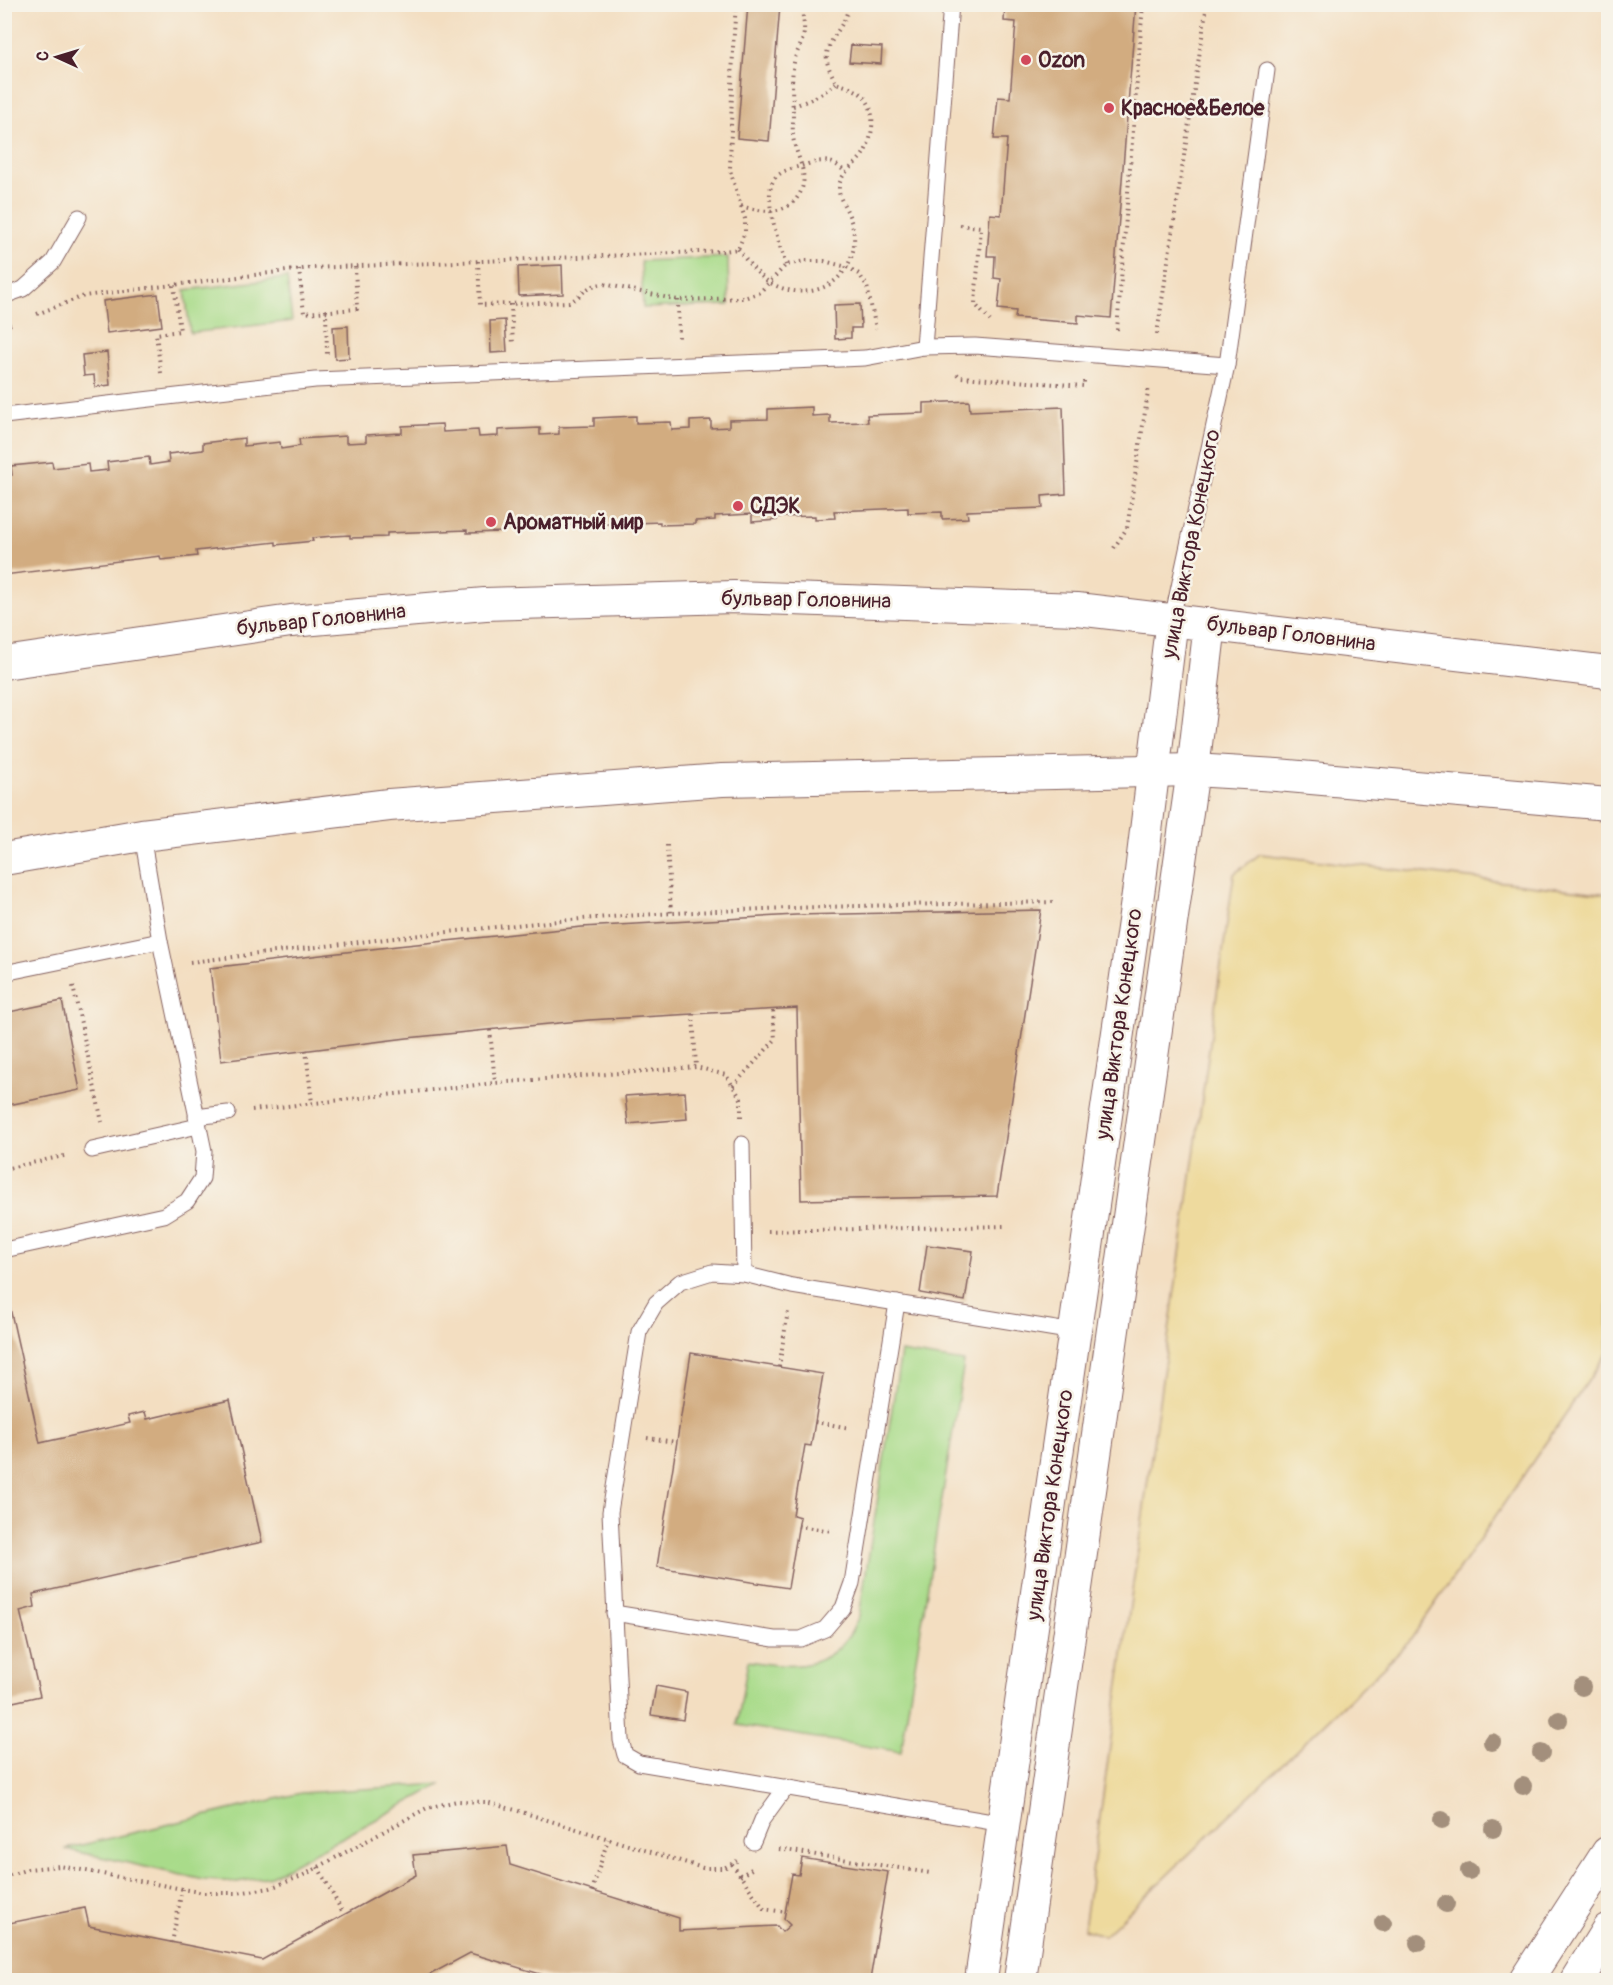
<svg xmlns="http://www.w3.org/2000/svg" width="1613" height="1985" viewBox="0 0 1613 1985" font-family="Pangolin,sans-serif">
	<rect width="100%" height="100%" fill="#f7f3e8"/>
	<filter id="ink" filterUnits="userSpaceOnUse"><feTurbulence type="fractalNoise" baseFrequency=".0167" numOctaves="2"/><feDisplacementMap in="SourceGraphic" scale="12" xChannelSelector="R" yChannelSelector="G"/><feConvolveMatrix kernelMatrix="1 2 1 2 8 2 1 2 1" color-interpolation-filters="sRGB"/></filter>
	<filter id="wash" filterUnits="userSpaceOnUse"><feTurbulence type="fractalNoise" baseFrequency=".008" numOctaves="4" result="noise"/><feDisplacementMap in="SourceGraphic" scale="24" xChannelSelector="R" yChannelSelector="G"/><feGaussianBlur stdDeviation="1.35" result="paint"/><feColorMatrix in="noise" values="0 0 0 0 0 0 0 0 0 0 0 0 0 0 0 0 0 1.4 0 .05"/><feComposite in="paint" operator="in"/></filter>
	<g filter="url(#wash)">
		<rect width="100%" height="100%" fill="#f3dec1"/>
		<g fill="#a9db8a" stroke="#7a7d5a" stroke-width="1.5">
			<path d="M728 257 729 305 643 308 641 261Z"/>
			<path d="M287 278 292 321 190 333 185 290Z"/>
			<path d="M901 1352 964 1362 901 1752 737 1725 748 1661C785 1667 822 1673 848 1637 853 1631 855 1623 859 1616Z"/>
			<path d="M442 1784 271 1876 237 1882 204 1880 65 1849 301 1793Z"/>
		</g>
		<path fill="#eeda9e" stroke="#9c7c64" stroke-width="1.5" d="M1260 854 1608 894V1352L1409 1642 1104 1936 1084 1929 1234 874Z"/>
		<g id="blocks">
			<g fill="#d2ac80">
				<path d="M748 4 780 5 769 141 737 138Z"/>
				<path d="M1005 4H1136L1111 318 1078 315V323L1015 318 1016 311 998 309 1001 279 994 278 995 256H987L990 214 1001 215 1007 139H994L998 97 1010 98 1016 22 1004 21Z"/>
				<path d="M851 45 882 47 881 64 849 62Z"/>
				<path d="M562 265 563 294 519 296 518 267Z"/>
				<path d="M158 294 162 326 107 333 103 301Z"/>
				<path d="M860 304 861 328H851V338L835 339 834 305Z"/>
				<path d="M505 320 507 352 491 353 490 321Z"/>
				<path d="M348 326 349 358 335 359 333 327Z"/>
				<path d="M107 352 110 385 95 387 94 375 84 376 82 355Z"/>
				<path d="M969 401 970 411 1063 407 1066 494 1042 496 1043 508 967 511 968 518 942 519V512L908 513V508L834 511 835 518 815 519V516L777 517V520L752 522V514L715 516V520L695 521V524L660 525V522L504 528V532L467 533V530L387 533V537L350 538V535L333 536 312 538 313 541 276 545V542L196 551 197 556 161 560 160 556 4 575V476L12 475 11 466 52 462 53 468 88 464 89 472 108 470 107 462 149 457 150 465 169 462 168 454 203 450V443L244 438V446L280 442 281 449 300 446 299 439 346 436V443L366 442V435L402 433V426L442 424 443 432 478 430 479 437 498 436V430L540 428V435L559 434V427L594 426V418L636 416V423L671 422 672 430 690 429V421L711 420V428L729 427V420L768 419V409L812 407V416L830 415V423L868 422 867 415 924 413V403Z"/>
				<path d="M1041 910 997 1196 801 1200 797 1008 589 1020 407 1038 221 1061 210 968 397 946 582 927 796 915Z"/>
				<path d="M62 1001 80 1090 4 1106V1013Z"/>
				<path d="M685 1092 687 1119 628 1124 625 1096Z"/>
				<path d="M927 1245 973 1251 965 1301 920 1293Z"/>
				<path d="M8 1299 40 1443 130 1423 128 1416 145 1412 147 1419 230 1400 262 1542 33 1594 35 1607 20 1611 40 1696 4 1704V1300Z"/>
				<path d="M691 1353 823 1374 811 1446 805 1445 793 1515 800 1517 788 1588 657 1567Z"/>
				<path d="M656 1686 687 1692 683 1720 651 1715Z"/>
				<path d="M507 1846 510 1865 679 1918V1931L777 1926 782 1932 790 1925 784 1919 792 1874 799 1875 802 1858 888 1872 870 1980H560L470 1953 420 1980H4V1924L85 1908 89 1926 262 1960 416 1875 413 1855Z"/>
			</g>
		</g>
	</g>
	<g filter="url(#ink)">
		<use href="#blocks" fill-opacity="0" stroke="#856260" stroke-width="1.5"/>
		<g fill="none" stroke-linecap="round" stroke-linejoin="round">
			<defs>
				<g id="lane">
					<path d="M4 296 23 289 53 262 79 217"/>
					<path d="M924 347 951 4"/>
					<path d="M4 416 315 380 865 358 924 347 975 346 1227 365"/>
					<path d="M1172 619 1227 365 1267 70"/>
					<path d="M4 973 160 941"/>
					<path d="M196 1117 228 1113"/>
					<path d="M742 1144 744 1274"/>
					<path d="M92 1150 198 1126"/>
					<path d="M4 1250 164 1215 187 1201 202 1178 204 1151 160 941 142 835"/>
					<path d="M614 1613 774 1639H801L825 1629 843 1608 852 1583 897 1303"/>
					<path d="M1004 1824 639 1763 625 1755 621 1740 610 1512 639 1332 656 1303 680 1282 712 1272 744 1274 792 1286 1074 1332"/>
					<path d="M753 1842 762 1820 786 1787"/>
				</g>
				<g id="street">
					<path d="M4 663 291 621 485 604 734 597 1077 609 1608 672"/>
					<path d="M4 859 142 835 389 805 722 780 1193 770 1277 775 1608 804"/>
					<path d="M981 1980 1140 880 1172 619"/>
					<path d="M1020 1980 1193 770 1210 624"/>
				</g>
				<g id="secondary">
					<path d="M1526 1980 1608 1853"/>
					<path d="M1577 1980 1608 1930"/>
				</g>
			</defs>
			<use href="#lane" stroke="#856260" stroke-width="17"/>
			<use href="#street" stroke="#856260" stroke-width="34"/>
			<use href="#secondary" stroke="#856260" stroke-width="35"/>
			<g stroke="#856260" stroke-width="4" stroke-dasharray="1.5 4.5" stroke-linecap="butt">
				<path d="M736 4 733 47 730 170 745 219V232L738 249"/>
				<path d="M849 7 857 4"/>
				<path d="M793 106C809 101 823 94 836 83"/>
				<path d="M741 206C761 212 786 216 799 195 810 176 798 160 794 142 792 134 793 126 793 118 793 99 790 78 795 58 798 49 803 42 804 32 805 23 801 14 803 4"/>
				<path d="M960 225 981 227 975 304 990 321"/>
				<path d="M738 249C747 261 756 274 769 282 802 302 844 290 853 251 856 237 853 224 847 211 844 204 839 198 839 190 838 173 856 166 864 153 873 138 877 111 864 97 857 89 845 86 836 83 833 76 828 68 827 61 824 40 849 25 848 4"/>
				<path d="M478 261 480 305 569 302C584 296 584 285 604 284L678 300 744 298 759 293 786 265 805 261H824L847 267 859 274 867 286 876 329"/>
				<path d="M786 265C780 245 759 191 777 176 785 169 799 167 808 164 824 159 833 160 845 172"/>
				<path d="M299 269 304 313 357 309 355 266"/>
				<path d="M678 300 679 338"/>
				<path d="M511 304 513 345"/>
				<path d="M326 310 327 355"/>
				<path d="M37 314 84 296 311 268 724 251 738 249"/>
				<path d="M4 327 13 323"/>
				<path d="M1117 330 1143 4"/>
				<path d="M1157 334 1207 4"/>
				<path d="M161 373 156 334 180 331 174 285"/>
				<path d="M957 374 960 377 1084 386V380"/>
				<path d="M1114 548 1127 528 1149 386"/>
				<path d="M667 845 671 914"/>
				<path d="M190 962C320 947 451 930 582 919 740 907 898 905 1056 902"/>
				<path d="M73 986 102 1122"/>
				<path d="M693 1014 696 1067"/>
				<path d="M490 1030 495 1083"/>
				<path d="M306 1050 312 1103"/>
				<path d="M733 1086 775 1040 773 1010"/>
				<path d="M252 1110 495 1083 696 1067 726 1075 741 1099V1120"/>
				<path d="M4 1169 68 1155"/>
				<path d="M768 1231 1006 1226"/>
				<path d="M779 1367 788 1311"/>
				<path d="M815 1422 850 1428"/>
				<path d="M647 1438 676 1442"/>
				<path d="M798 1526 833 1531"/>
				<path d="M779 1849 930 1873"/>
				<path d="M732 1864 764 1909 786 1912"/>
				<path d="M318 1867 344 1915"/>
				<path d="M740 1876 753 1868"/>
				<path d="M4 1877 28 1869 60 1866 204 1893H237L270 1888 302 1876 427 1808 457 1801 486 1802 515 1810 703 1868H724L737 1861"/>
				<path d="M592 1891 608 1839"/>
				<path d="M172 1943 182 1889"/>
			</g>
			<use href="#lane" stroke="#fff" stroke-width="15"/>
			<use href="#street" stroke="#fff" stroke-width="32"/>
			<use href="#secondary" stroke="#fff" stroke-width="33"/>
		</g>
		<g fill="#a38f7c">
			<circle cx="1582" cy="1687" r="9"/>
			<circle cx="1559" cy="1720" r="9"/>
			<circle cx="1492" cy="1742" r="9"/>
			<circle cx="1541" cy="1753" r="9"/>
			<circle cx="1523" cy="1786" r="9"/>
			<circle cx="1442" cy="1820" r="9"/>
			<circle cx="1493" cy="1829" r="9"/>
			<circle cx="1469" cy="1871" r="9"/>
			<circle cx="1446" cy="1904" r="9"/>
			<circle cx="1383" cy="1923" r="9"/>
			<circle cx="1418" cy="1943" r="9"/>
		</g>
	</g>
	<g fill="#d1495b" stroke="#f7f3e8" stroke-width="2">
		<circle cx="1026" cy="60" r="6"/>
		<circle cx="1109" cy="108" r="6"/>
		<circle cx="738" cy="506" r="6"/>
		<circle cx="491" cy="522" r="6"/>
	</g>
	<g text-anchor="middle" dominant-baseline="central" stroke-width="5" stroke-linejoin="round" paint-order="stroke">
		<g font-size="21" font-weight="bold" fill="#4a1f2b" stroke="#f7f3e8" text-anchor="start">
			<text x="1038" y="60">Ozon</text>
			<text x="1121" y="108">Красное&amp;Белое</text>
			<text x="750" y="506">СДЭК</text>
			<text x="503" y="522">Ароматный мир</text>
		</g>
		<g font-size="21" fill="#4a1f2b" stroke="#f7f3e8">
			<text transform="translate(1191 544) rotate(-79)">улица Виктора Конецкого</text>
			<text transform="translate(806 600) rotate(1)">бульвар Головнина</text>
			<text transform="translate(321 620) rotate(-6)">бульвар Головнина</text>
			<text transform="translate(1291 634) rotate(7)">бульвар Головнина</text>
			<text transform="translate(1119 1024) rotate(-82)">улица Виктора Конецкого</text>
			<text transform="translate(1050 1505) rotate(-82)">улица Виктора Конецкого</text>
		</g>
	</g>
	<rect width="1613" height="1985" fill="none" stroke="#f7f3e8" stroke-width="24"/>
	<g transform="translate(57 57) rotate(274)" stroke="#f7f3e8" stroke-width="4.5" paint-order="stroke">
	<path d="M0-4.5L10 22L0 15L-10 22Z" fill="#4a1f2b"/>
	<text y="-9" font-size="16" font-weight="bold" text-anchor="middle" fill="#4a1f2b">С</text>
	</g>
</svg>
